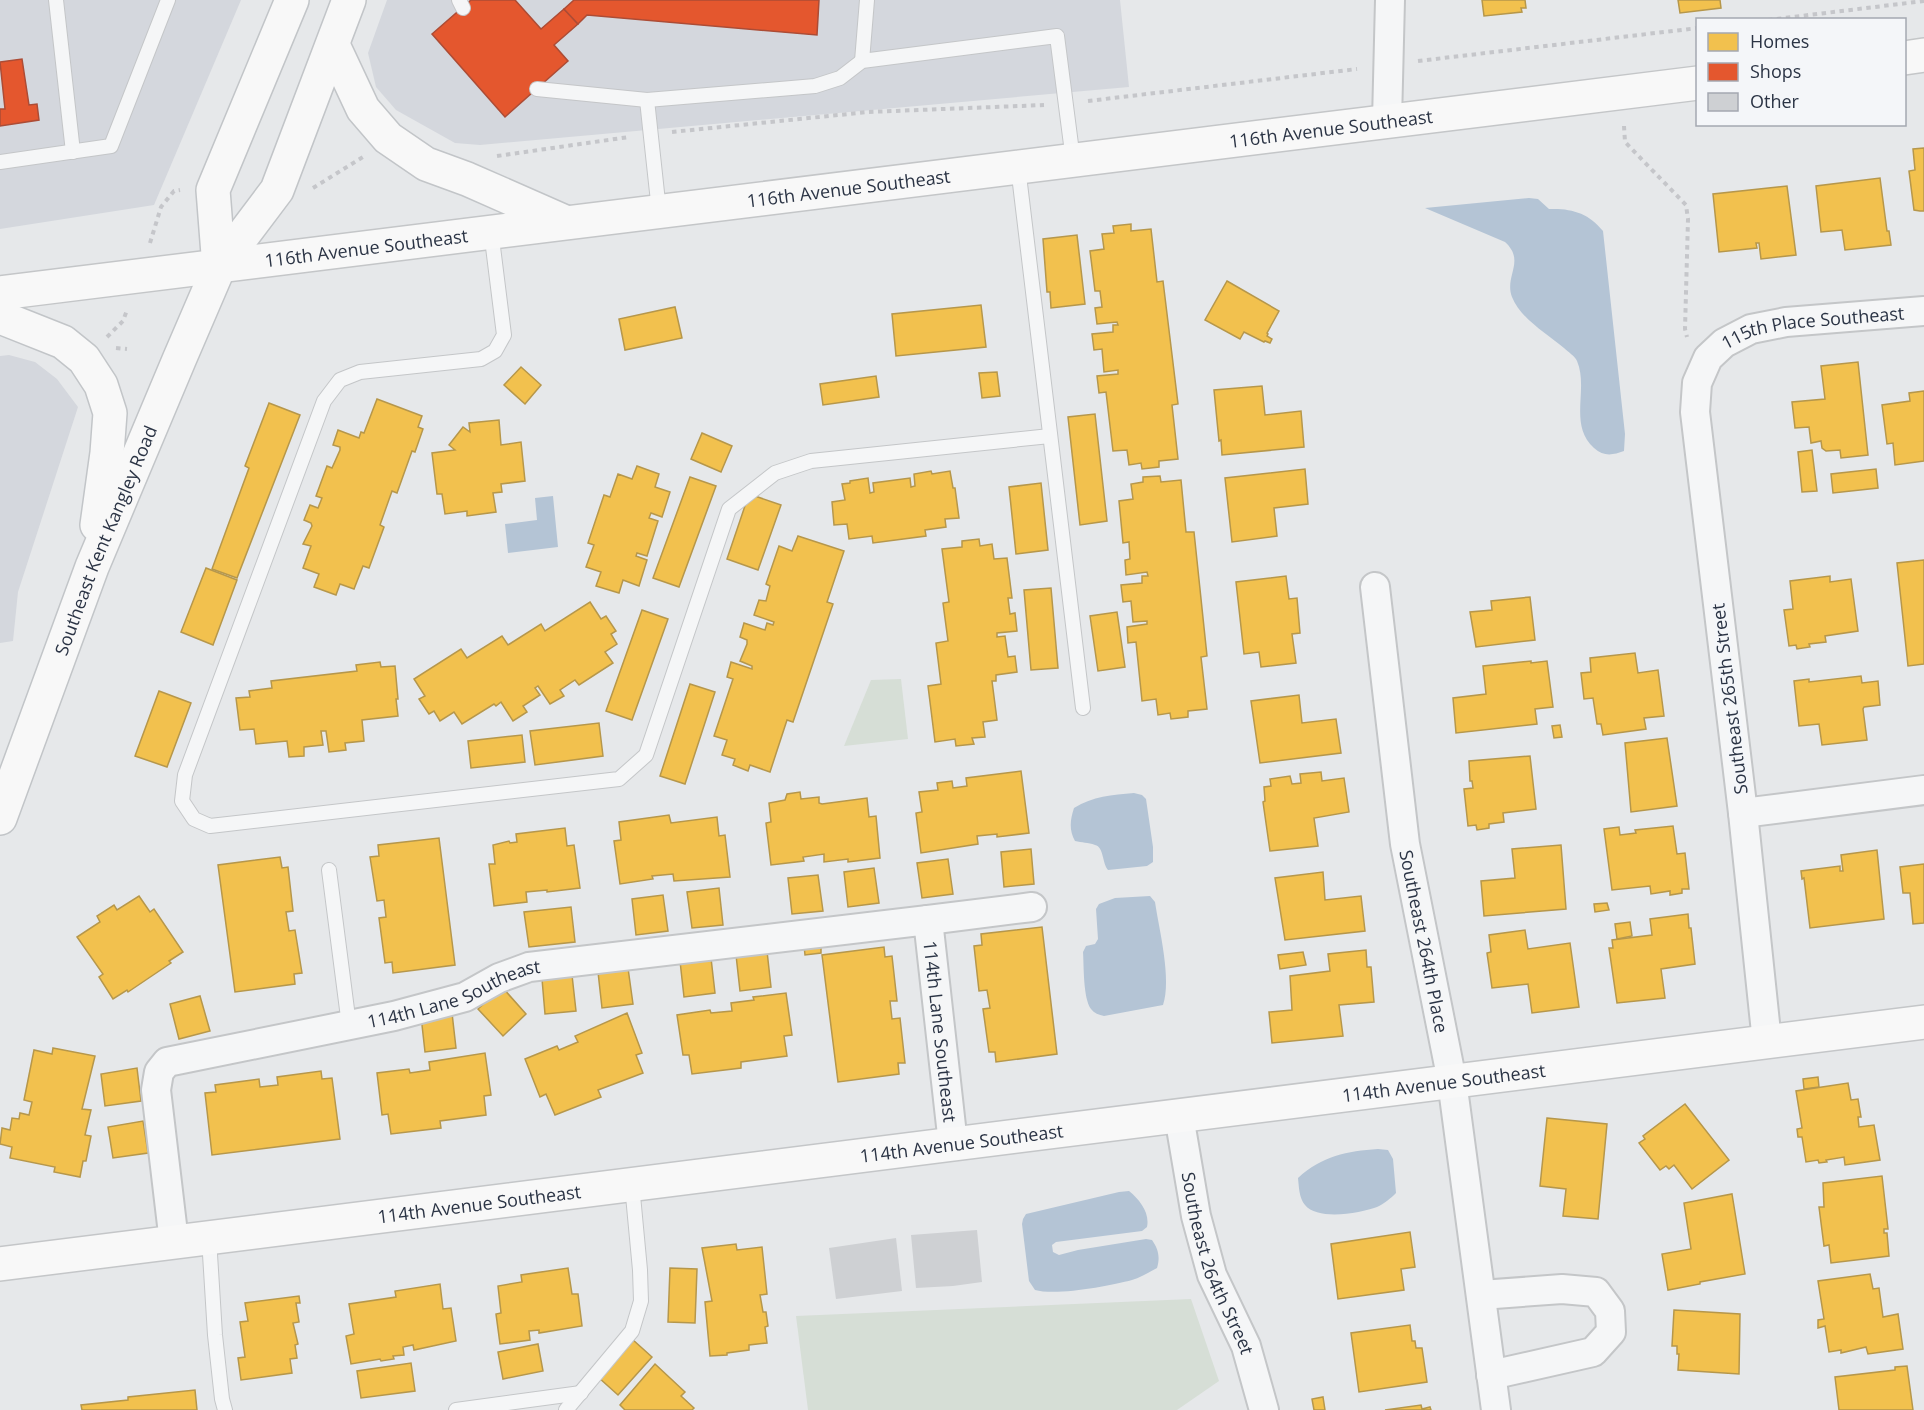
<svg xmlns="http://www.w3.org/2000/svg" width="1924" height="1410" viewBox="0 0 1924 1410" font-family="'Open Sans',sans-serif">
	<rect width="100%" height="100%" fill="#e6e8ea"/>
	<g fill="#d4d7dd">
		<path d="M0 0H241L154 205 0 229Z"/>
		<path d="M387 0H1120L1129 87 480 145 455 143 396 110 376 87 368 53Z"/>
		<path d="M9 355 35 362 57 379 78 407 18 592 13 641 0 643V356Z"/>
	</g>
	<g fill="#d6ded6">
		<path d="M901 679 908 739 844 746 871 680Z"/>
		<path d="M1191 1299 1219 1381 1177 1410H808L796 1316Z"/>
	</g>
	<g fill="#b4c4d5">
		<path d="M1529 198 1538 199 1549 209C1571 208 1589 213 1603 231L1625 434 1624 451C1613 455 1604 457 1594 448 1568 425 1589 389 1577 361 1575 356 1568 352 1564 348 1547 334 1520 318 1512 297 1504 276 1526 261 1505 242L1425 208Z"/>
		<path d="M553 496 558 547 508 553 505 524 537 520 535 498Z"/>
		<path d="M1134 793 1142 795 1146 799 1153 847V862L1147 866 1108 870C1102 863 1104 847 1095 845 1088 842 1082 843 1075 841 1069 830 1070 820 1074 808 1093 796 1112 795 1134 793Z"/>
		<path d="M1150 896 1155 902C1159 929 1172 980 1163 1005L1104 1016C1099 1015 1094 1013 1091 1009 1083 998 1084 966 1083 952L1086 946 1095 944 1098 939 1096 909 1099 904 1115 898Z"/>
		<path d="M1378 1149 1388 1150 1393 1159 1396 1193C1391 1198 1384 1204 1377 1207 1361 1213 1318 1221 1305 1205 1299 1198 1299 1187 1298 1178 1322 1156 1347 1151 1378 1149Z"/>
		<path d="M1129 1191C1140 1200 1150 1213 1147 1227L1142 1231 1056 1242 1052 1245 1053 1252 1059 1255 1078 1250 1146 1239 1152 1240C1159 1250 1160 1258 1157 1268 1149 1272 1140 1278 1132 1280 1110 1286 1056 1296 1035 1290L1029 1281 1022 1224 1023 1219 1026 1214 1119 1192Z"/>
	</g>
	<g fill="#f2c14e" stroke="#b6974b" stroke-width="1.5">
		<path d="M1482 0H1525L1526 8H1521L1522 12 1484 16Z"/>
		<path d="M1678 0H1720L1721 8 1680 13Z"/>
		<path d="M1924 148V211H1920L1914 210 1909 171 1915 170 1913 149Z"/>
		<path d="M1880 178 1887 231H1889L1891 245 1845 250 1842 230 1821 232 1816 186Z"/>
		<path d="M1787 186 1796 255 1761 259 1759 243H1756L1757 248 1719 252 1713 194Z"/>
		<path d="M1131 224V231L1151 229 1157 282 1163 281 1178 404 1172 405 1178 459 1159 461V467L1142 469 1141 463 1129 465 1127 450 1113 451 1106 392 1099 393 1097 376 1118 374V370L1104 372 1102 349 1094 350 1092 334 1113 332V325H1118L1117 322 1097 324 1095 308 1102 307 1100 291H1095L1090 251 1104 249 1102 234 1114 233 1113 226Z"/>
		<path d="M1077 235 1085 304 1051 308 1050 292H1047L1043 239Z"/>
		<path d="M1227 281 1279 311 1267 333 1268 334 1267 336 1272 339 1270 343 1265 341 1264 342 1244 332 1240 339 1205 320Z"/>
		<path d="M981 305 986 347 896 356 892 314Z"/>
		<path d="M675 307 682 338 625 350 619 319Z"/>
		<path d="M1858 362 1868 455 1841 458 1840 450 1826 451 1822 448 1821 441 1811 443 1809 427 1795 428 1792 402 1825 399 1821 366Z"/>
		<path d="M521 367 541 385 525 404 504 385Z"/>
		<path d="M997 372 1000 396 982 398 979 373Z"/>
		<path d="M876 376 879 397 823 405 820 384Z"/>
		<path d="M1262 386 1265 415 1301 411 1304 447 1222 455 1221 440 1219 441 1214 390Z"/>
		<path d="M1924 391V461L1895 465 1893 443 1887 444 1882 405 1910 401 1909 393Z"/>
		<path d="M377 399 422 416 418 427 423 429 415 452 412 451 397 493 392 491 380 525 384 527 369 568 363 566 354 589 340 584 336 595 314 587 319 574 303 568 311 546 303 544 312 526 311 523 304 520 310 505 318 508 322 498 316 496 327 466 332 468 340 450V447L333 445 338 430 359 438 361 432 364 433Z"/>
		<path d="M269 403 300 415 237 578 212 569 249 468 245 466Z"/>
		<path d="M1095 414 1107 521 1080 525 1068 417Z"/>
		<path d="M499 420 501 445 521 442 525 481 501 484 502 492 493 493 496 512 467 516V511L445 514 442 494H437L432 453 455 450 449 445 463 427 470 432 469 423Z"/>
		<path d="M702 433 732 446 721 472 691 459Z"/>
		<path d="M1812 450 1817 491 1802 492 1798 452Z"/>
		<path d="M637 466 659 474 655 487 670 492 662 517 651 513 649 518 658 521 647 556 637 553 636 556 647 560 639 586 623 580 619 593 596 586 601 572 586 567 594 545 588 543 604 495 610 497 618 474 632 479Z"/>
		<path d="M1305 469 1308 504 1274 508 1277 536 1232 542 1225 478Z"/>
		<path d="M1876 469 1878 488 1833 493 1831 474Z"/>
		<path d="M931 471 932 474 950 471 953 488H955L959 518 945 519 946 527 925 530 926 536 873 543 872 536 849 539 847 524 834 525 832 502 845 500 842 484 850 483V481L868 478 870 493 874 492 873 483 910 478 911 487 915 486 914 474Z"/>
		<path d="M1160 476 1161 482 1181 480 1186 532H1194L1207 656 1201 657 1207 709 1188 711V717L1171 719 1170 713 1158 715 1156 699 1142 701 1136 642 1128 643 1127 627 1147 624V621L1133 622 1131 601 1123 602 1121 585 1142 583V576H1148L1147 572 1126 575 1125 560 1130 559 1129 542 1123 543 1119 501 1133 499 1131 484 1143 482V477Z"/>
		<path d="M690 477 716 486 679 587 653 578Z"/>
		<path d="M1041 483 1048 550 1016 554 1009 487Z"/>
		<path d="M749 494 781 505 758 570 727 559Z"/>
		<path d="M798 536 844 551 827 602 833 604 793 722 787 720 770 772 750 765 748 771 733 765 735 759 722 755 727 740 714 736 733 679 727 677 731 662 752 669V666L740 661 747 644V640L740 637 744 623 765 630 767 623 773 625 774 622 754 615 759 600 766 601 770 586 766 584 779 546 792 551Z"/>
		<path d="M979 539 980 546 992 544 994 559 1007 558 1012 598H1008L1010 614 1015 613 1017 631 997 633V637L1005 636 1008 657 1015 656 1017 672 996 675V681H992L997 720 983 722 985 737 972 738 974 744 956 746 955 739 935 742 928 686 941 684 936 643 948 641 943 603 949 602 942 549 962 547V541Z"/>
		<path d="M1924 560V664L1908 666 1897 563Z"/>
		<path d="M206 568 237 580 213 645 181 632Z"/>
		<path d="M1286 576 1289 599 1297 598 1300 633 1292 634 1296 663 1261 667 1259 652 1244 654 1236 582Z"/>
		<path d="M1830 576V582L1851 579 1858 631 1825 636 1826 642 1809 644 1810 647 1797 649 1796 645 1789 646 1784 610 1793 609 1790 581Z"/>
		<path d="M1051 588 1058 668 1031 670 1024 590Z"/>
		<path d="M1530 597 1535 640 1476 647 1470 612 1492 610 1491 601Z"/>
		<path d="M590 602 601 619 606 616 616 631 611 634 617 644 605 652 613 663 579 685 575 680 560 690 564 696 550 704 538 686 535 688 540 695 523 706 527 712 513 721 501 702 496 706 494 704 462 724 454 712 440 721 434 711 429 714 419 699 425 696 414 679 461 649 467 658 502 636 508 645 541 624 545 631Z"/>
		<path d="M642 610 668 619 632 720 606 711Z"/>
		<path d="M1117 612 1125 667 1098 671 1090 616Z"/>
		<path d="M1635 653 1638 673 1658 670 1664 716 1644 718 1646 729 1603 735 1601 724H1597L1593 698 1584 699 1581 673 1591 672 1590 658Z"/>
		<path d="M1531 661V663L1547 661 1553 707 1535 709 1537 724 1456 733 1453 698 1486 694 1483 666Z"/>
		<path d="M380 662 381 667 395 666 398 699H396L398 716 362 720 364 741 345 743 346 750 329 752 326 731H321L323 745 304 747V756L289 757 287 741 256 744 254 729 240 730 236 698 250 697 249 691 272 688 271 681 357 671 356 665Z"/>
		<path d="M1861 676 1862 683 1878 681 1880 705 1864 707 1863 709 1867 740 1822 745 1819 724 1799 726 1794 681 1809 679V682Z"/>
		<path d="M690 684 715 692 685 784 660 776Z"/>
		<path d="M159 691 191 703 167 767 135 756Z"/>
		<path d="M1299 695 1302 723 1336 719 1341 753 1260 763 1251 701Z"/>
		<path d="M599 723 603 756 535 765 530 731Z"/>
		<path d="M1560 725 1562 737 1554 738 1552 726Z"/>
		<path d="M522 735 525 762 471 768 468 741Z"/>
		<path d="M1667 738 1677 806 1631 812 1625 743Z"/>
		<path d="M1530 756 1536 809 1503 813 1504 822 1489 824V828L1477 830 1476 825 1468 826 1464 789 1473 788 1472 781H1470L1469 761Z"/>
		<path d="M1021 771 1029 833 997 837V834L977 836 978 844 921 853 916 813 922 812 919 792 938 790 937 783 952 781 953 788 967 786 966 778Z"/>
		<path d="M1321 772 1322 781 1344 778 1349 812 1314 818 1318 846 1270 851 1263 802 1265 801 1264 787 1271 786 1270 779 1290 776 1292 784 1301 783 1300 774Z"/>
		<path d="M800 792 801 799 819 797V803L822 804 867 798 869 817 876 816 880 858 848 862V859L824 862V854L803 857 804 861 771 865 766 823 771 822 769 803 785 800 787 794Z"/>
		<path d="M669 815 671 823 717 817 719 836 725 835 730 877 674 881 673 874 652 876 653 879 620 884 614 841 621 840 619 822Z"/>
		<path d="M1673 826 1677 854 1685 853 1689 889H1682V893L1670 895V891L1651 894 1650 886 1612 890 1604 829 1619 827 1620 835 1636 833 1635 830Z"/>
		<path d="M565 828 567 846 574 845 580 888 547 892V890L526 892 527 902 494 906 489 864H495L493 845 509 841 510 843 517 842 516 834Z"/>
		<path d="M439 838 455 965 393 973 392 962 385 963 379 918 386 917 384 900 377 901 370 857 379 856 378 845Z"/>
		<path d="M1561 845 1566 909 1484 916 1481 881 1515 878 1512 849Z"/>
		<path d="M1031 849 1034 884 1004 887 1001 852Z"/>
		<path d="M1877 850 1884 919 1810 928 1804 878 1802 879 1801 871 1840 866V871H1843L1841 855Z"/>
		<path d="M280 857 282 868 288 867 293 911 286 912 289 931 295 930 302 973 294 974 295 984 235 992 218 865Z"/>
		<path d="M948 859 953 894 922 898 917 863Z"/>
		<path d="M1924 864V923L1913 924 1910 893H1903L1900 867Z"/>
		<path d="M874 868 879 903 848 907 844 872Z"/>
		<path d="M1323 872 1325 900 1361 896 1365 931 1285 940 1275 878Z"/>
		<path d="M818 875 823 911 792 914 788 878Z"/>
		<path d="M719 888 723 925 692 928 687 892Z"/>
		<path d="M663 895 668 931 636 935 632 899Z"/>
		<path d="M139 896 150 912 154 909 183 952 169 961 171 963 128 992 127 990 113 999 99 977 103 974 77 937 100 922 97 916 114 905 117 910Z"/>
		<path d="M1607 903 1609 910 1595 912 1594 904Z"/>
		<path d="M571 907 575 942 529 947 524 912Z"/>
		<path d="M1688 914 1689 928H1691L1695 964 1661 969 1665 998 1617 1003 1609 948H1613L1612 940 1652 935 1650 919Z"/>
		<path d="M1630 922 1632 936 1617 939 1615 924Z"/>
		<path d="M1042 927 1057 1054 996 1062 995 1052H989L983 1009 990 1008 987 990 979 991 974 946 982 945 981 934Z"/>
		<path d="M1525 930 1528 949 1570 943 1579 1007 1532 1013 1528 984 1492 988 1487 953 1491 952 1489 935Z"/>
		<path d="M821 945V953L805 955 804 946Z"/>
		<path d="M884 947 885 957 892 956 897 1001H890L892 1019 900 1018 905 1063H898L899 1074 838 1082 822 955Z"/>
		<path d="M1366 950 1367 967H1371L1374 1002 1339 1005 1343 1036 1272 1043 1269 1012 1292 1010 1290 976 1330 971 1328 954Z"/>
		<path d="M767 951 771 987 740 991 736 955Z"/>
		<path d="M1303 952 1306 965 1280 969 1278 955Z"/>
		<path d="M711 958 715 993 684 997 680 961Z"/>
		<path d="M628 968 633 1004 602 1008 598 972Z"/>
		<path d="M572 975 576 1011 545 1014 542 979Z"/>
		<path d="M502 987 526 1014 503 1036 478 1009Z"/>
		<path d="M786 993 792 1035 784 1036 787 1056 741 1062V1068L692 1074 689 1055H683L677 1015 710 1010 711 1013 732 1011 731 1003 754 1000 753 997Z"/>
		<path d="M200 996 210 1031 179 1039 170 1004Z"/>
		<path d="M452 1013 456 1048 425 1052 421 1016Z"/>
		<path d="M627 1013 642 1053 636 1055 643 1073 598 1090 601 1097 555 1115 546 1094 540 1097 525 1059 557 1046 559 1050 578 1042 575 1036Z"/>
		<path d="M53 1048 95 1056 82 1109 91 1110 85 1135 91 1136 86 1161H83L80 1177 54 1172 55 1167 10 1158 12 1147 0 1144 2 1128 10 1130 12 1118 19 1119 20 1113 29 1115 32 1102 24 1100 34 1050 52 1054Z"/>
		<path d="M485 1053 491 1095 484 1096 486 1115 440 1121 441 1128 391 1134 388 1114 382 1115 377 1073 409 1069 410 1073 430 1070 429 1062Z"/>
		<path d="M137 1068 141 1101 105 1106 101 1074Z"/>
		<path d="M321 1071 322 1079 332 1078 340 1139 212 1155 205 1093 216 1092 215 1085 259 1079 260 1087 278 1085 277 1077Z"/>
		<path d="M1818 1077 1819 1087 1804 1089 1803 1079Z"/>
		<path d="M1848 1083 1851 1100 1858 1099 1861 1117H1858L1859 1127 1874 1125 1880 1160 1845 1165 1844 1157 1826 1160 1827 1162 1819 1163 1818 1160 1806 1162 1802 1137H1798L1797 1129 1802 1128 1796 1091Z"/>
		<path d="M1685 1104 1729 1160 1692 1189 1674 1165 1669 1169 1666 1166 1660 1170 1639 1143 1645 1139 1643 1136Z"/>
		<path d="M1547 1118 1607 1124 1598 1219 1563 1216 1566 1189 1540 1186Z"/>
		<path d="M143 1121 148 1153 113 1158 108 1127Z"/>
		<path d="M1882 1176 1888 1229H1884V1233H1887L1889 1256 1831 1263 1829 1245 1824 1246 1819 1207H1824L1823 1183Z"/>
		<path d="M1732 1194 1745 1274 1700 1282V1284L1668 1290 1662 1254 1691 1249 1684 1203Z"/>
		<path d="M1410 1232 1415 1267 1401 1269 1404 1290 1338 1299 1331 1244Z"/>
		<path d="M736 1244 737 1250 762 1247 767 1294 760 1295 763 1312H766L768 1326 765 1327 767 1343 749 1345V1350L727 1353V1355L710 1356 705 1302 712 1301 702 1248Z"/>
		<path d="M568 1268 572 1294H578L582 1326 539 1333V1330L529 1331 530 1340 500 1344 496 1314 501 1313 498 1286 522 1282 521 1275Z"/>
		<path d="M670 1268 697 1269 695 1323 668 1322Z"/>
		<path d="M1870 1274 1873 1289 1879 1288 1883 1317 1898 1314 1903 1349 1868 1354 1866 1347 1841 1353V1350L1829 1352 1825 1326 1818 1328V1320L1824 1319 1818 1281Z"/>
		<path d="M440 1284 443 1309 451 1308 456 1341 414 1350 413 1345 403 1347 404 1355 393 1356 394 1359 381 1361 380 1359 351 1364 346 1336 354 1334 349 1304 396 1297 395 1291Z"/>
		<path d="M299 1296 300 1303H296L299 1322 293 1323 298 1344 295 1345 297 1358 290 1359 292 1373 241 1380 238 1358 245 1357 240 1322 248 1321 245 1303Z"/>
		<path d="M1674 1310 1740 1314 1739 1374 1678 1370 1679 1354H1677V1346H1672Z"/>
		<path d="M1410 1325 1412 1341H1415L1416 1348H1422L1427 1382 1359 1392 1351 1333Z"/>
		<path d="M632 1339 652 1357 618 1395 598 1377Z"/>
		<path d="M538 1344 543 1371 503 1379 498 1352Z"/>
		<path d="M411 1363 415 1391 361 1398 357 1371Z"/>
		<path d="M655 1364 685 1392 681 1396 694 1408 692 1410H625L620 1405Z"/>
		<path d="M1907 1366 1913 1410H1839L1835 1377 1895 1370V1367Z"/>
		<path d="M195 1390 197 1410H82L81 1405 128 1400V1397Z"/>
		<path d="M1323 1397 1325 1410H1314L1312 1399Z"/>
		<path d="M1421 1405 1422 1409 1430 1407 1431 1410H1385Z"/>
	</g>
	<g fill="#e4572e" stroke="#ac4c35" stroke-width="1.5">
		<path d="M471 0H515L541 29 564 9 578 24 554 45 568 61 505 117 432 34Z"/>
		<path d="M574 0H819L817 35 587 15 578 24 564 9Z"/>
		<path d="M22 59 29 105 37 104 39 120 0 126V109H5L0 62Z"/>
	</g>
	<g fill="#ced0d3">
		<path d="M977 1230 982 1282 953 1286 916 1288 911 1235Z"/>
		<path d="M896 1238 902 1291 836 1299 829 1248Z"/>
	</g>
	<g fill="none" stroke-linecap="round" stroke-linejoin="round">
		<defs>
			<g id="lane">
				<path d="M56 0 73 152"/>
				<path d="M459 0 463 8"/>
				<path d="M862 61 867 0"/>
				<path d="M537 89 647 100 815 86 840 78 862 61 1057 36 1073 160"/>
				<path d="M647 100 659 211"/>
				<path d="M0 162 111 146 168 0"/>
				<path d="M1018 167 1083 708"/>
				<path d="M491 231 504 335 495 351 481 359 360 372 340 380 324 401 185 775 182 801 194 819 210 826 619 779 646 755 729 509 775 473 811 461 1050 436"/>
				<path d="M329 870 349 1025"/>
				<path d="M209 1238 215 1335 222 1399 225 1410"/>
				<path d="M456 1410 581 1393"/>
				<path d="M566 1410 632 1331 641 1301 640 1270 632 1185"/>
			</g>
			<g id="street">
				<path d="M1387 121 1390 0"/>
				<path id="s1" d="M1375 587 1405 844 1452 1081 1496 1410"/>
				<path d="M1743 813 1924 790"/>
				<path d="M928 920 1032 907"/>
				<path id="s2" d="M1767 1042 1743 813 1695 412 1697 383 1708 358 1724 343 1751 329 1786 322 1924 311"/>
				<path id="s3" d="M1179 1116 1196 1216 1212 1275 1246 1346 1264 1410"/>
				<path id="s4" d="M174 1242 156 1090 159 1072 167 1062 394 1016 465 997 499 978 529 967 928 920 953 1144"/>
				<path d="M1481 1295 1562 1289 1596 1292 1610 1311 1611 1332 1593 1352 1491 1375"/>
			</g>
			<g id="secondary">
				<path d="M1904 58 1924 55"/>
				<path id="s5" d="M0 293 1698 83"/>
				<path id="s6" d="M0 1264 1924 1022"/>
			</g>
			<g id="primary">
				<path d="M333 45 363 109 388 138 426 164 467 179 565 222"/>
				<path d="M219 267 213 190 292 0"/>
				<path d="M0 317 63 342 84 359 101 385 110 413 107 453 97 525"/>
				<path id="s7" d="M0 818 92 567 179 360 219 267 277 190 349 0"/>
			</g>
		</defs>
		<use href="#lane" stroke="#c4c6c8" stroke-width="16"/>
		<use href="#street" stroke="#c4c6c8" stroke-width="32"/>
		<use href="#secondary" stroke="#c4c6c8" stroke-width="36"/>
		<use href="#primary" stroke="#c2c5c8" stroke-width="36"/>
		<g stroke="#c5c6ca" stroke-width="4" stroke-dasharray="4.5 4.5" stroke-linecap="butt">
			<path d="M1768 20 1924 1"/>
			<path d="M1418 61 1698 28"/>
			<path d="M1088 101 1357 69"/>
			<path d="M1624 126 1625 142 1686 205 1688 219 1685 329 1687 337"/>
			<path d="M672 132 868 112 1044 105"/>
			<path d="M497 156 629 137"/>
			<path d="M313 188 363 157"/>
			<path d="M150 243 161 207 174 191 180 190"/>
			<path d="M107 337 123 321 127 310"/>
			<path d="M116 348 127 349"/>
		</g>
		<use href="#lane" stroke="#f5f6f7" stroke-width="14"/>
		<use href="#street" stroke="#f5f6f7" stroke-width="28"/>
		<use href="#secondary" stroke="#f8f8f8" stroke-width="33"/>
		<use href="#primary" stroke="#f8f8f8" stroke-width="33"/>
	</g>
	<g text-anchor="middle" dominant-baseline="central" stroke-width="6" stroke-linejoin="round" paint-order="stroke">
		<g font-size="18" fill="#2b3445" stroke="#f4f6f9">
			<text stroke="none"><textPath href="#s5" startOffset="1341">116th Avenue Southeast</textPath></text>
			<text stroke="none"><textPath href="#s5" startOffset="855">116th Avenue Southeast</textPath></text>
			<text stroke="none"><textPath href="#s5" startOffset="369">116th Avenue Southeast</textPath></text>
			<text stroke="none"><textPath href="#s2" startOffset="804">115th Place Southeast</textPath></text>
			<text stroke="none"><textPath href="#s7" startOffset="297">Southeast Kent Kangley Road</textPath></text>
			<text transform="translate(1729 699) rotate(-97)">Southeast 265th Street</text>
			<text stroke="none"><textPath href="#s1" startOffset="358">Southeast 264th Place</textPath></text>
			<text stroke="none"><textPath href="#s4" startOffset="480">114th Lane Southeast</textPath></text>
			<text stroke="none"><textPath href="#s4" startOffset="1074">114th Lane Southeast</textPath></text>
			<text stroke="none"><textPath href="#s6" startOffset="1455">114th Avenue Southeast</textPath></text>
			<text stroke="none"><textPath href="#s6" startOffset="969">114th Avenue Southeast</textPath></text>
			<text stroke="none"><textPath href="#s6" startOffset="483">114th Avenue Southeast</textPath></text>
			<text stroke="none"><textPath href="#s3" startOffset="153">Southeast 264th Street</textPath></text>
		</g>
	</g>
	<rect x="1696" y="18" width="210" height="108" fill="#f4f6f9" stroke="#a4a8b1" stroke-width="1.5"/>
	<rect x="1708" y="33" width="30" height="18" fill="#f2c14e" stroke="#a4a8b1" stroke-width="1.5"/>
	<text x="1750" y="48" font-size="18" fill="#2b3445">Homes</text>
	<rect x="1708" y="63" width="30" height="18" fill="#e4572e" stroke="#a4a8b1" stroke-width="1.5"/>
	<text x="1750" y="78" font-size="18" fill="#2b3445">Shops</text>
	<rect x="1708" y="93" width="30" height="18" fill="#ced0d3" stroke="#a4a8b1" stroke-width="1.5"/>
	<text x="1750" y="108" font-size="18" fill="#2b3445">Other</text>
</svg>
